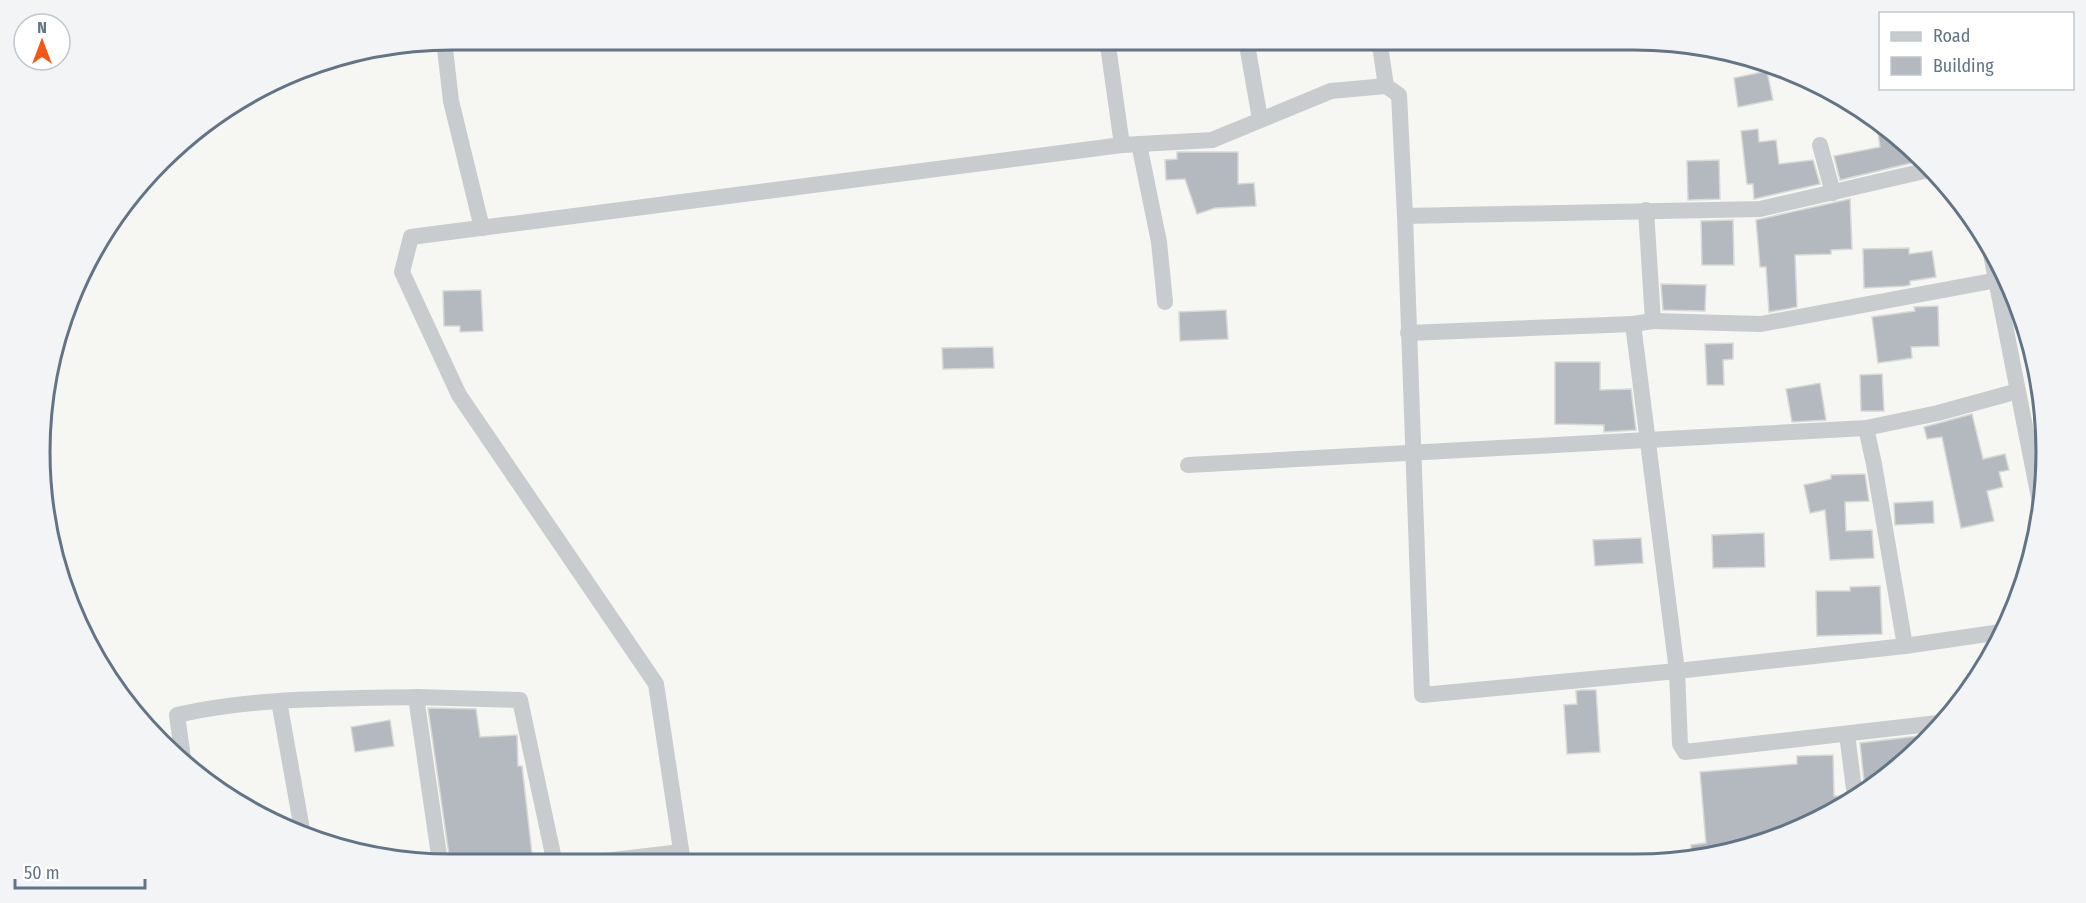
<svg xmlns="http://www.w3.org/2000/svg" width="2086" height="903" viewBox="0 0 2086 903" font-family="'Fira Sans Condensed',sans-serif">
	<rect width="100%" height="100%" fill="#f6f7f2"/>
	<g fill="#b3b9bf" stroke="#d8d8d5" stroke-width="1.5">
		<path d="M1767 71 1773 100 1738 107 1734 78Z"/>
		<path d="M1876 120 1907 142 1924 160 1840 180 1834 156 1880 147Z"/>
		<path d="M1758 129 1759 142 1776 140 1779 164 1813 160 1820 184 1754 199 1753 184H1747L1741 131Z"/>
		<path d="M1177 152H1238V184L1254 183 1256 206 1215 208 1197 214 1185 179 1166 180 1165 160 1177 159Z"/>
		<path d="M1719 160 1720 199 1688 200 1687 161Z"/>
		<path d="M1850 199 1852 249 1831 250V254L1795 255 1797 307 1769 312 1766 267H1760L1756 220Z"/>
		<path d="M1733 220 1734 265H1702L1701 221Z"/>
		<path d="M1909 248V254L1932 251 1936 277 1910 281V285L1905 286 1864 288 1863 249Z"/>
		<path d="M1661 284 1706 285 1705 311 1663 310Z"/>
		<path d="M481 290 483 331 460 332V326H444L443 291Z"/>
		<path d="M1938 306 1939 346 1911 347 1912 358 1878 363 1872 317 1915 311 1914 307Z"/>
		<path d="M1226 310 1228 339 1180 341 1179 312Z"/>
		<path d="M1733 343V359L1723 360 1724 385H1707L1705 344Z"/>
		<path d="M993 347 994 368 943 369 942 348Z"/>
		<path d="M1555 362H1600V390L1631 389 1636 430 1604 432V425L1555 424Z"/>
		<path d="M1882 374 1884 411H1861L1860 375Z"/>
		<path d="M1820 383 1826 420 1792 422 1786 389Z"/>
		<path d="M1972 414 1983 459 2005 454 2009 470 1999 472 2003 487 1987 491 1994 521 1961 528 1942 437 1927 439 1924 427Z"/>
		<path d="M1865 474 1869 501 1845 502 1846 531 1872 530 1874 558 1830 560 1825 510 1810 513 1804 485 1831 479V475Z"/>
		<path d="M1933 501 1934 523 1895 525 1894 503Z"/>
		<path d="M1764 533 1765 567 1713 568 1712 535Z"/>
		<path d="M1641 538 1643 563 1595 566 1593 540Z"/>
		<path d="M1880 586 1882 634 1817 636 1816 591H1850V587Z"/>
		<path d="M1582 690H1596L1600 752 1567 754 1564 705 1577 704 1576 691Z"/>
		<path d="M428 708 476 709 480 737 517 735 518 766H522L532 854 450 862Z"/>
		<path d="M390 720 394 746 355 752 351 727Z"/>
		<path d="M1927 735 1886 778 1864 781 1860 743Z"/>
		<path d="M1833 755 1834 796H1844L1846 802 1793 832 1692 859 1691 845 1706 843 1700 772 1797 764V756Z"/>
	</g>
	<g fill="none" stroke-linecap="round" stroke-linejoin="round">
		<g stroke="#c8cccf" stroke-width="16">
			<path d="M1107 39 1122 145 1212 140 1331 91 1386 86 1399 95 1405 216 1760 209 1933 169"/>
			<path d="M1246 39 1260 119"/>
			<path d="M1379 39 1386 86"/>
			<path d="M444 40 451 101 482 228"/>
			<path d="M1139 144 1159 242 1165 302"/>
			<path d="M1820 145 1833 193"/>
			<path d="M1646 210 1653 321 1761 324 2008 278"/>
			<path d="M1405 216 1422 695 1677 671 1905 646 2001 632"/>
			<path d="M1989 244 2042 513"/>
			<path d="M1653 321 1633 324 1677 671 1680 744 1685 752 1938 723"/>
			<path d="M1408 333 1633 324"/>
			<path d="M1188 465 1866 428"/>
			<path d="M1905 646 1874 464 1866 428 1938 413 2018 391"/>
			<path d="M279 701 303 835"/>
			<path d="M1847 734 1855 797"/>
			<path d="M184 765 177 715C255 697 336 699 416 697"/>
			<path d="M440 862 416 697 520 700 555 864"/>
			<path d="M683 863 656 684 459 395 402 272 411 237 1122 145"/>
			<path d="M579 864 681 852"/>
		</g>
	</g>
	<path d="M0 0H2086V903H0ZM452 50H1634A402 402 0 0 1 2036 452V452A402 402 0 0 1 1634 854H452A402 402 0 0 1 50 452V452A402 402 0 0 1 452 50Z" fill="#f2f4f5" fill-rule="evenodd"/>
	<path fill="none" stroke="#627487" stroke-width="3" d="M452 50H1634A402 402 0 0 1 2036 452V452A402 402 0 0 1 1634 854H452A402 402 0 0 1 50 452V452A402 402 0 0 1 452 50Z"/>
	<rect x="1879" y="12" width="195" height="78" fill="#ffffff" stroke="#c0c7cf" stroke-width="1.5"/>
	<rect x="1891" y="32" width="30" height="9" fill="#c8cccf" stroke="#c0c7cf" stroke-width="1.5"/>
	<text x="1933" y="42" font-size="18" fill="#627487">Road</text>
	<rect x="1891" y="57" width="30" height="18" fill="#b3b9bf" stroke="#c0c7cf" stroke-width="1.5"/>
	<text x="1933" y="72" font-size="18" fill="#627487">Building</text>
	<g transform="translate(42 42)"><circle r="28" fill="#ffffff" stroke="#c0c7cf" stroke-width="1.5"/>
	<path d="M0-4.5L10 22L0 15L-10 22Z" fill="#f55714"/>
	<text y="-9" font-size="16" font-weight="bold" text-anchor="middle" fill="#627487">N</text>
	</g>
	<path d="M15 879v9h130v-9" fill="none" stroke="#627487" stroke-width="3"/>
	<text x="24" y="879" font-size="18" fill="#627487" stroke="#ffffff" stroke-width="4.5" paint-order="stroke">50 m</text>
</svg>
